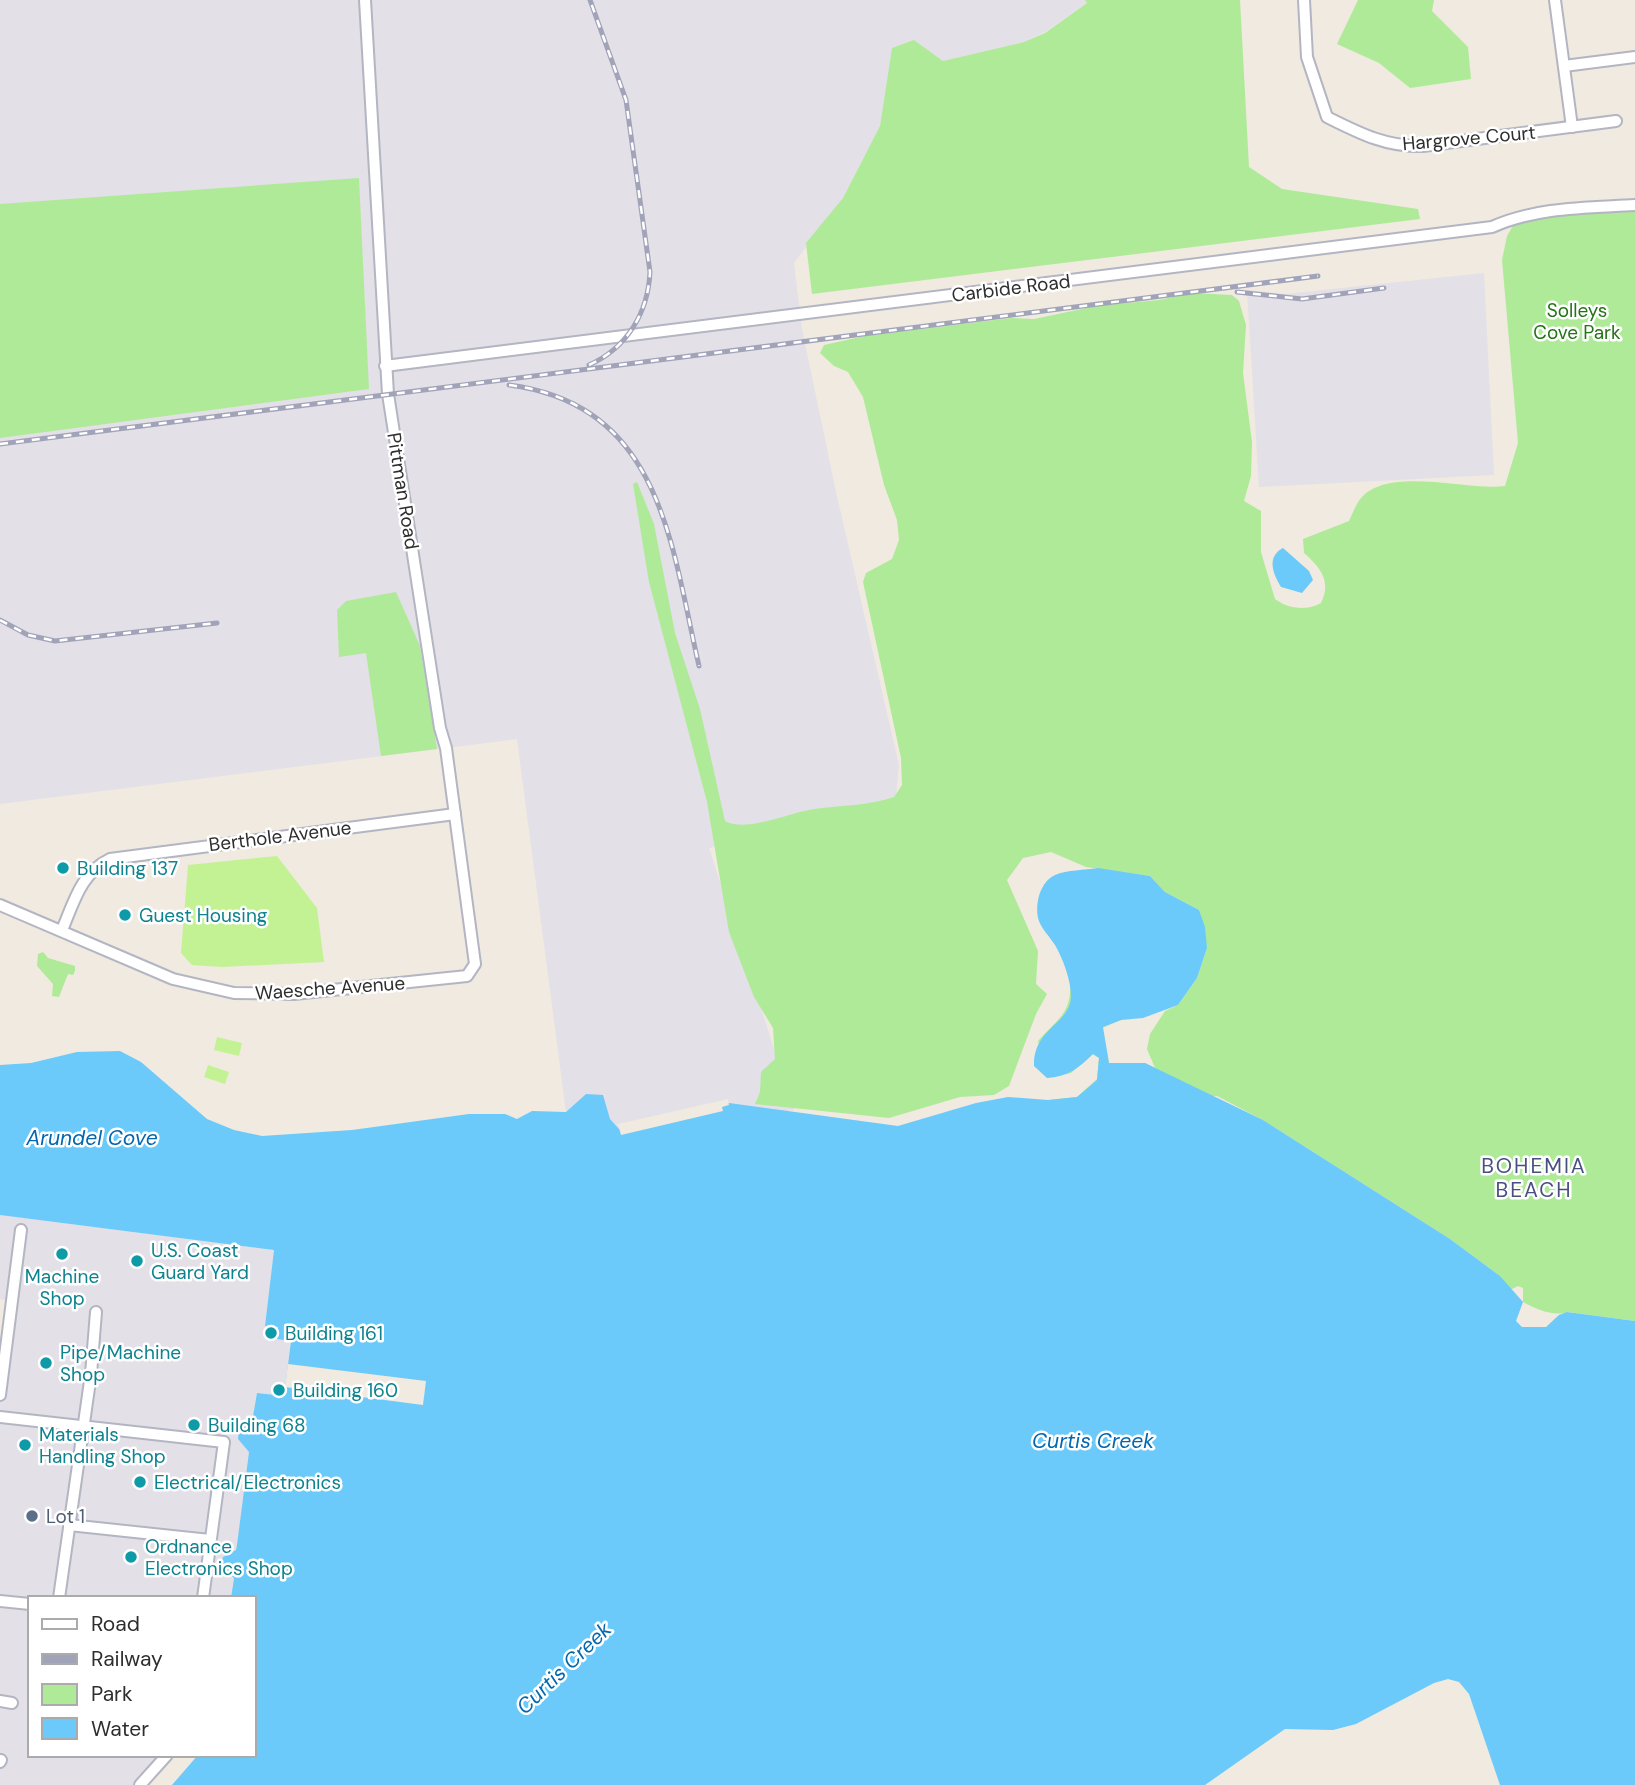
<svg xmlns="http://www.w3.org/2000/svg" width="1635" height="1785" viewBox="0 0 1635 1785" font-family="'DM Sans',sans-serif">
	<rect width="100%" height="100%" fill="#f0eae0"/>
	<g fill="#e3e0e8">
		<path d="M0 0H1085L1087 3 1045 32 1024 42 943 61 914 40 892 48 880 126 843 198 794 263 802 329 836 492 899 765 896 795 869 814 709 848 794 1110 621 1135 566 1112 517 739 0 804Z"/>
		<path d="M1484 273 1494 475 1259 487 1247 290 1285 294Z"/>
		<path d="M0 1215 274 1250 265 1326 278 1327 291 1340 284 1396 257 1393 252 1422 238 1439 249 1452 231 1598H30V1755H167L140 1785H0V1396L11 1300 0 1299Z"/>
	</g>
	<g fill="#afea98">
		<path d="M1085 0H1240L1249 167 1282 189 1418 209 1420 219 812 294 806 243 843 198 880 126 892 48 914 40 943 61 1024 42 1045 33 1087 3Z"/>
		<path d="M1358 0H1434L1432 11 1468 47 1471 79 1410 88 1379 63 1337 44Z"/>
		<path d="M359 178 369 389 0 438V204Z"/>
		<path d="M1635 210V1321L1568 1312C1553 1317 1536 1309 1523 1302V1288L1518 1286 1510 1290 1500 1276 1450 1239 1263 1120 1217 1096 1048 1100 1077 1097 1097 1079 1099 1058 1093 1054 1071 1073 1047 1078 1038 1041C1057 1019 1072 1014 1070 982L1121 1020 1102 1028 1109 1063H1145L1155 1068 1147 1049 1150 1034 1165 1011 1178 1005 1197 978 1207 948 1199 910 1165 892 1150 876 1086 867 1051 852 1023 858 1007 880 1038 951 1036 984 1047 994 1036 1014 1009 1086 994 1095 960 1097 889 1118 755 1104 760 1092 761 1072 775 1059 773 1028 754 997 729 932 707 802 649 582 633 484 637 482 654 524 675 633 700 709 725 821C745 833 792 812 814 809 843 805 867 806 894 797L902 785 901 758 863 582 866 573 892 559 899 540 897 520 884 485 863 397 848 372 834 366 820 353 824 345 865 336 1011 318 1034 319 1096 306 1159 300 1192 293 1232 295 1239 301 1246 325 1243 373 1252 442 1251 476 1244 501 1261 511V552L1275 599C1288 609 1307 611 1321 603 1332 581 1320 567 1304 553L1303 539 1349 521C1353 513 1356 503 1362 497 1390 466 1469 491 1505 486L1518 443 1502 260 1507 236 1514 224 1556 214Z"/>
		<path d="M396 592 420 646 437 749 381 756 366 653 339 657 337 610 346 601Z"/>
		<path d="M43 952 48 958 75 966V971L73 975 68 974 59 997 52 996 53 984 37 966 38 954Z"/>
	</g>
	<g fill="#c3f294">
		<path d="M277 856 317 908 324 962 222 967 192 965 181 953 188 865Z"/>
		<path d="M217 1037 242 1043 239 1056 214 1050Z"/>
		<path d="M208 1065 229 1072 225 1084 204 1077Z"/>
	</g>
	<g fill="#6bcaf9">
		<path d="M1283 548 1309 571 1313 580 1302 593 1281 587C1273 574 1266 557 1283 548Z"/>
		<path d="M1098 868 1150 876 1165 892 1199 910 1205 927 1207 948 1197 978 1178 1005 1143 1018 1121 1020 1103 1027 1109 1063H1145L1263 1120 1450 1239 1500 1276 1523 1302 1516 1321 1522 1327H1546L1559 1315 1567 1312 1635 1321V1785H1500L1469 1694 1459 1682 1448 1679 1434 1683 1356 1724 1333 1730 1285 1729 1205 1785H172L198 1755H254V1598H231L234 1578 221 1566 223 1557 236 1550 237 1545 249 1452 238 1439 239 1430 252 1422 257 1393 284 1396 291 1341 277 1339 278 1327 265 1326 274 1250 0 1215V1065L31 1063 77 1052 120 1051 141 1062 207 1119 234 1130 262 1136 352 1130 469 1114H505L517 1119 532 1111 566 1112 586 1094 603 1095 610 1119 619 1129 729 1103 898 1126 976 1103 1008 1097 1048 1100 1077 1097 1097 1080 1099 1058 1093 1054C1079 1068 1067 1077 1047 1078L1034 1066C1033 1028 1070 1024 1071 997 1071 980 1063 959 1055 945 1050 937 1040 927 1038 918 1035 903 1040 882 1055 875 1067 870 1085 870 1098 868Z"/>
	</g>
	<g fill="#f0eae0">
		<path d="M728 1099 729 1105 722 1107 723 1111 621 1135 618 1124Z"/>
		<path d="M288 1364 426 1381 423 1405 285 1387Z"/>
	</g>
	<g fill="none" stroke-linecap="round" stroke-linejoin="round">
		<defs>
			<g id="street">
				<path d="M1304 0 1307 57 1327 117C1359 133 1386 147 1423 146L1616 121"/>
				<path d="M1555 0 1572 127"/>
				<path d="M1564 66 1635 57"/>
				<path d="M385 366 1492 227C1537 207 1586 208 1635 205"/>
				<path d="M0 905 173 979 234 993 294 994 467 976 475 964 446 748 440 728 388 394 365 0"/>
				<path d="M62 930C74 902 81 873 110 859L455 814"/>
				<path d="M0 1395 21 1230"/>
				<path d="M0 1417 224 1442 203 1598"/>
				<path d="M69 1525 210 1540"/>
				<path d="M59 1598 91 1374 96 1312"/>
				<path d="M0 1601 30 1604"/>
				<path d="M0 1701 12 1703"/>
				<path d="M0 1762 1 1760"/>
				<path d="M140 1785 167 1755"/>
			</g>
		</defs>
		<use href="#street" stroke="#b3b5c2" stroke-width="14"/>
		<use href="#street" stroke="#fff" stroke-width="10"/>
		<defs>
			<g id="rail">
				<path d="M1237 292 1302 299 1384 288"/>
				<path d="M589 365C627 348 648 313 650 272L626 100 590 0"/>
				<path d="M509 385C662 405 671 545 699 666"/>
				<path d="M0 444 1318 276"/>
				<path d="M0 620 28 635 55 641 217 623"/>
			</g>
		</defs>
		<use href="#rail" stroke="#a1a3b9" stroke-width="5"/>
		<use href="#rail" stroke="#fff" stroke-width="2.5" stroke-dasharray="8" stroke-linecap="butt"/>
	</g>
	<g fill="#0f9aa8" stroke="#fff" stroke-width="2.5">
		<circle cx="63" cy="868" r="7"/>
		<circle cx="125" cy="915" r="7"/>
		<circle cx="62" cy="1254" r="7"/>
		<circle cx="137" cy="1261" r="7"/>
		<circle cx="271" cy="1333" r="7"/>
		<circle cx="46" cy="1363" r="7"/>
		<circle cx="279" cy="1390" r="7"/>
		<circle cx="194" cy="1425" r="7"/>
		<circle cx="25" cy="1445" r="7"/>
		<circle cx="140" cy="1482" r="7"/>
		<circle cx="131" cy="1557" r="7"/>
	</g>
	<circle fill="#5c6f8a" stroke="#fff" stroke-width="2.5" cx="32" cy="1516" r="7"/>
	<g text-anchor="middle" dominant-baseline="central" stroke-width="5" stroke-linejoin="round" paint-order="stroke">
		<g font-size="19" fill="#2e2e2e" stroke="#fff">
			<text transform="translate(1469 138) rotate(-5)">Hargrove Court</text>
			<text transform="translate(1011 288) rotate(-7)">Carbide Road</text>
			<text transform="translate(403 491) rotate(81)">Pittman Road</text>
			<text transform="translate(280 836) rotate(-7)">Berthole Avenue</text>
			<text transform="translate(330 988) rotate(-4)">Waesche Avenue</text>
		</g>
		<g font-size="19" fill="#227415" stroke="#fff">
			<text x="1577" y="310">Solleys<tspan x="1577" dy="22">Cove Park</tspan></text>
		</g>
		<g font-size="19" fill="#0d838f" stroke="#fff" text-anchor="start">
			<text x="77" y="868">Building 137</text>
			<text x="139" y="915">Guest Housing</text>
			<text x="151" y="1250">U.S. Coast<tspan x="151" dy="22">Guard Yard</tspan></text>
			<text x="62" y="1276" text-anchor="middle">Machine<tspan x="62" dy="22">Shop</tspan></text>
			<text x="285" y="1333">Building 161</text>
			<text x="60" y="1352">Pipe/Machine<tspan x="60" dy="22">Shop</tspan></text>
			<text x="293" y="1390">Building 160</text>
			<text x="208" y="1425">Building 68</text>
			<text x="39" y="1434">Materials<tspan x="39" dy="22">Handling Shop</tspan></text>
			<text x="154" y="1482">Electrical/Electronics</text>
			<text x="145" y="1546">Ordnance<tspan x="145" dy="22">Electronics Shop</tspan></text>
		</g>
		<g font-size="19" fill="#4e5e75" stroke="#fff" text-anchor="start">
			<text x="46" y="1516">Lot 1</text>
		</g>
		<g font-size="21" font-style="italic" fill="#0267ae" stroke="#fff">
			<text x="92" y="1138">Arundel Cove</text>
			<text x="1093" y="1441">Curtis Creek</text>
			<text transform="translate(564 1668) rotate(-44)">Curtis Creek</text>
		</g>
		<g font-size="21" letter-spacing="2" fill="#494f83" stroke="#fff">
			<text x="1534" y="1166">BOHEMIA<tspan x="1534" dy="24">BEACH</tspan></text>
		</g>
	</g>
	<rect x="28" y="1596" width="228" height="161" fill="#ffffff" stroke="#ababab" stroke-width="2"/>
	<rect x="42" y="1619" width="35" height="10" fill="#ffffff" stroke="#ababab" stroke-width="2"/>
	<text x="91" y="1631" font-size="21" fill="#2e2e2e">Road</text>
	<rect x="42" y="1654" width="35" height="10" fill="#a1a3b9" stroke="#ababab" stroke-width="2"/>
	<text x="91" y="1666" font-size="21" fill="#2e2e2e">Railway</text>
	<rect x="42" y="1684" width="35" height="21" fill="#afea98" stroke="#ababab" stroke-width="2"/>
	<text x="91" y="1701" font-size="21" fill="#2e2e2e">Park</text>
	<rect x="42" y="1718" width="35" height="21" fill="#6bcaf9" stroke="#ababab" stroke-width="2"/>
	<text x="91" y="1736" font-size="21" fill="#2e2e2e">Water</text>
</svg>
